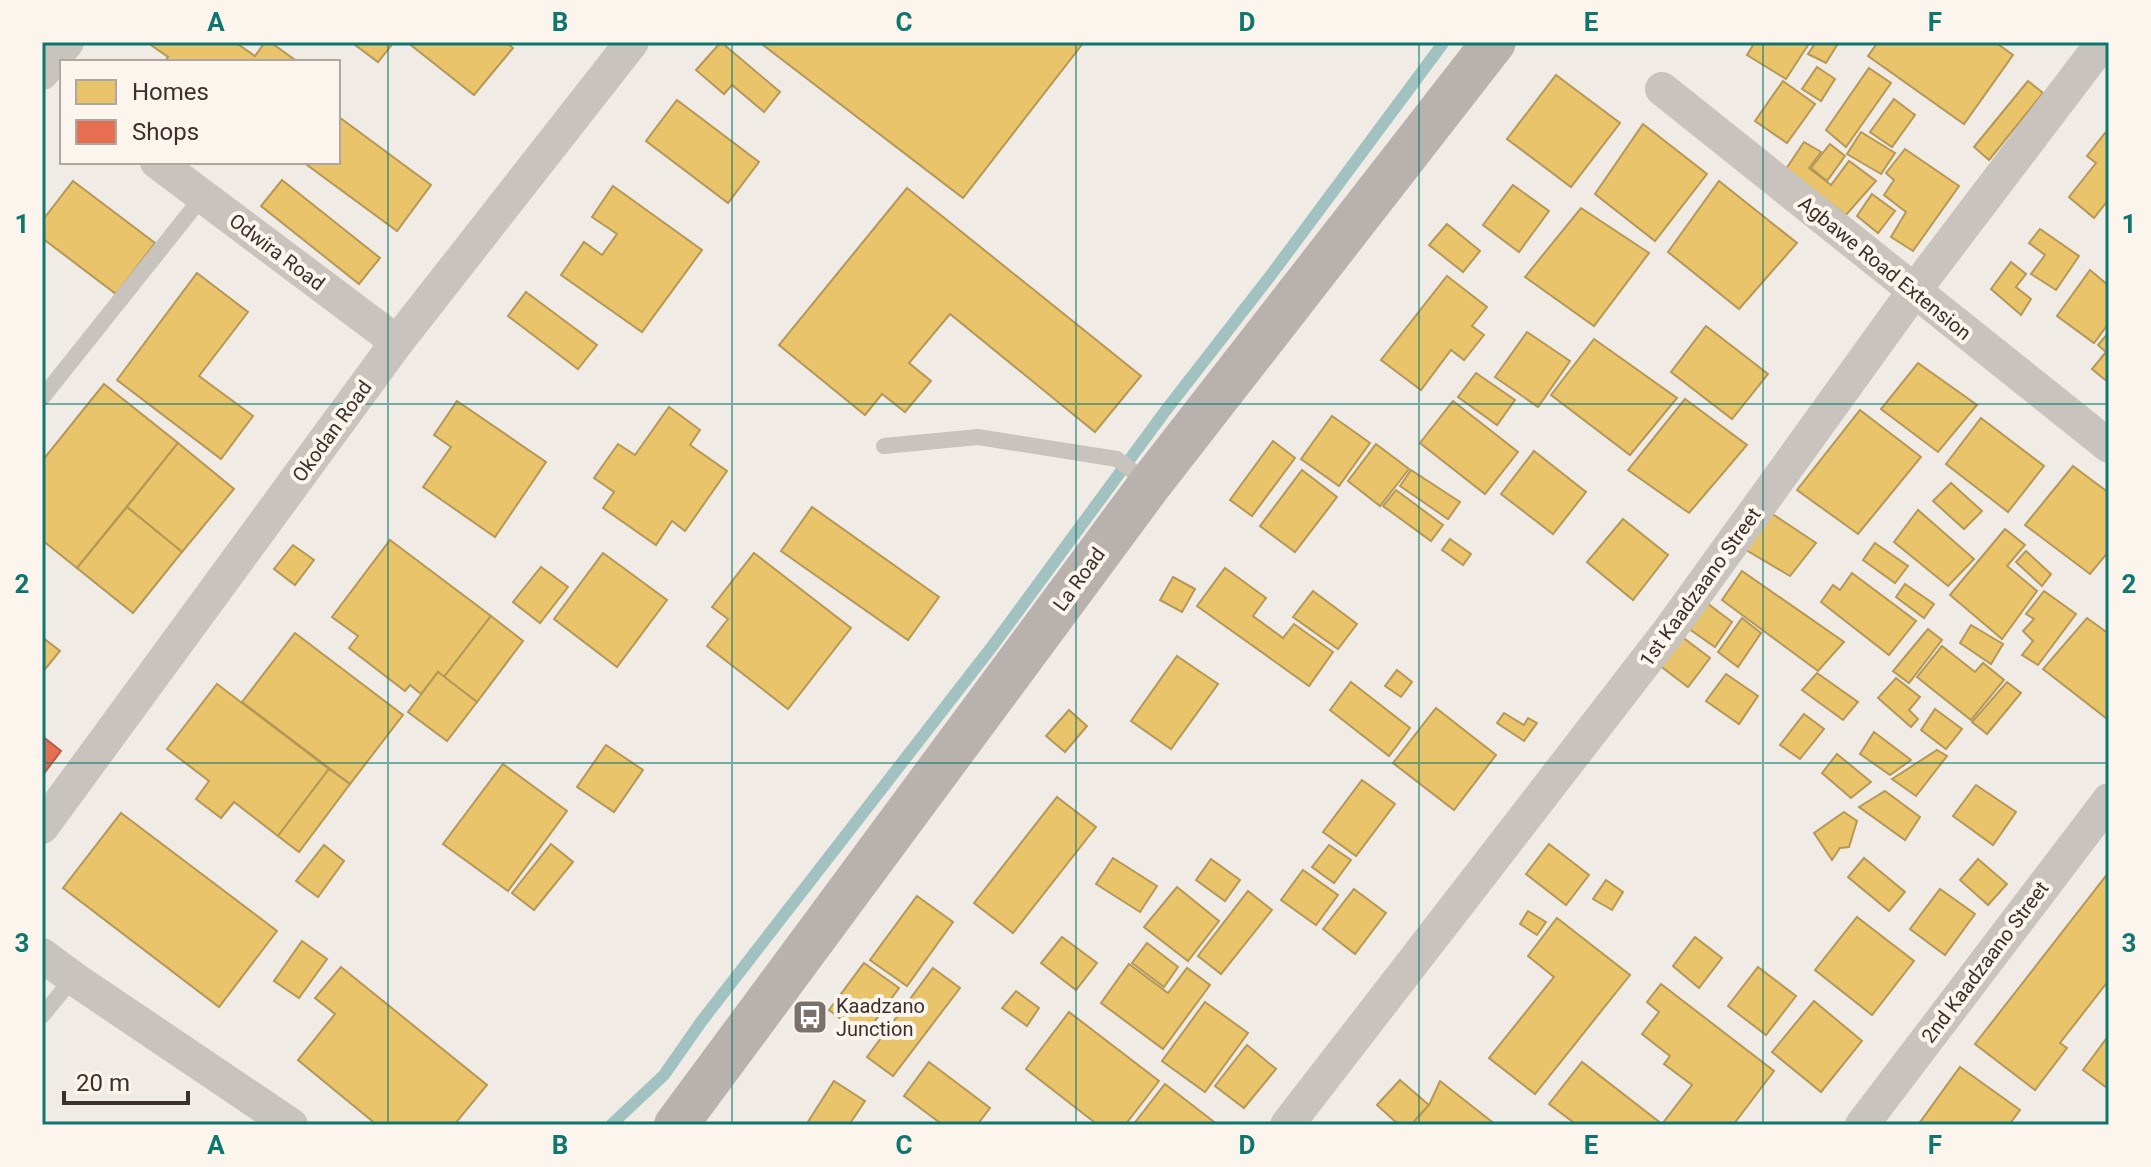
<svg xmlns="http://www.w3.org/2000/svg" width="2151" height="1167" viewBox="0 0 2151 1167" font-family="Roboto,sans-serif">
	<rect width="100%" height="100%" fill="#f0ebe5"/>
	<g fill="#e9c46a" stroke="#b59857" stroke-width="2">
		<path d="M235 42 255 56 265 42H270L298 62H164L168 57 148 43Z"/>
		<path d="M351 42H394L378 62Z"/>
		<path d="M407 42H506L513 48 474 95Z"/>
		<path d="M721 42 780 92 764 112 732 85 724 94 696 70Z"/>
		<path d="M759 42H1084L963 198Z"/>
		<path d="M1755 42H1810L1786 79 1747 55Z"/>
		<path d="M1816 42H1839L1826 63 1808 54Z"/>
		<path d="M1878 42H1995L2013 55 1964 124 1868 56Z"/>
		<path d="M1817 67 1835 79 1821 101 1802 89Z"/>
		<path d="M1869 68 1891 83 1846 147 1826 130Z"/>
		<path d="M1556 75 1620 123 1571 187 1507 139Z"/>
		<path d="M1783 81 1815 104 1787 143 1755 121Z"/>
		<path d="M2028 81 2043 93 1989 160 1974 147Z"/>
		<path d="M1894 99 1915 115 1892 147 1870 132Z"/>
		<path d="M677 100 759 162 728 203 646 141Z"/>
		<path d="M339 117 431 185 397 231 303 162H338Z"/>
		<path d="M1643 124 1707 174 1655 241 1595 194Z"/>
		<path d="M1861 132 1895 153 1881 174 1847 154Z"/>
		<path d="M2105 133 2109 135V199L2094 218 2069 197 2096 163 2087 156Z"/>
		<path d="M1804 142 1821 152 1809 168 1831 185 1849 161 1876 181 1846 215 1786 169Z"/>
		<path d="M1830 144 1845 156 1827 181 1811 168Z"/>
		<path d="M1905 149 1959 186 1913 251 1891 237 1906 212 1884 195 1894 180 1886 173Z"/>
		<path d="M282 180 380 258 359 284 261 206Z"/>
		<path d="M73 181 155 243 116 294 42 238V221Z"/>
		<path d="M1719 181 1797 243 1739 309 1668 252Z"/>
		<path d="M1513 185 1549 211 1519 252 1483 225Z"/>
		<path d="M613 186 702 250 642 332 561 275 584 242 602 255 617 234 592 217Z"/>
		<path d="M907 188 1141 376 1095 432 950 314 909 363 931 381 905 412 882 394 865 415 779 345Z"/>
		<path d="M1872 194 1895 211 1878 233 1857 216Z"/>
		<path d="M1581 208 1649 253 1594 326 1525 277Z"/>
		<path d="M1447 224 1480 251 1463 272 1429 245Z"/>
		<path d="M2040 229 2079 256 2056 290 2031 274 2045 255 2029 243Z"/>
		<path d="M2011 262 2026 274 2016 287 2031 299 2021 315 1991 289Z"/>
		<path d="M2090 270 2109 286V323L2094 343 2057 316Z"/>
		<path d="M197 273 248 312 199 376 253 416 221 459 117 380Z"/>
		<path d="M1447 276 1487 307 1472 326 1484 335 1464 360 1451 350 1421 390 1381 360Z"/>
		<path d="M526 292 597 345 578 369 508 316Z"/>
		<path d="M1706 326 1768 374 1732 419 1671 372Z"/>
		<path d="M1527 332 1570 361 1538 407 1495 377Z"/>
		<path d="M2109 332V383L2092 369 2106 352 2098 345Z"/>
		<path d="M1594 339 1677 398 1630 455 1551 395Z"/>
		<path d="M1918 363 1977 405 1938 452 1881 409Z"/>
		<path d="M1476 373 1515 400 1497 425 1458 397Z"/>
		<path d="M104 384 178 443 77 568 42 540V461Z"/>
		<path d="M1685 399 1747 445 1689 513 1628 470Z"/>
		<path d="M457 401 546 462 495 537 423 487 451 447 434 435Z"/>
		<path d="M1453 401 1518 452 1485 494 1420 443Z"/>
		<path d="M669 407 700 430 690 445 727 471 685 531 672 521 656 545 603 508 614 492 594 478 618 444 635 455Z"/>
		<path d="M1860 410 1921 457 1858 534 1797 490Z"/>
		<path d="M1332 416 1370 443 1339 486 1301 459Z"/>
		<path d="M1981 418 2044 466 2008 512 1946 464Z"/>
		<path d="M1273 441 1295 458 1252 516 1230 500Z"/>
		<path d="M178 443 234 489 182 552 127 507Z"/>
		<path d="M1376 444 1409 469 1380 506 1348 481Z"/>
		<path d="M1534 451 1586 492 1553 534 1501 494Z"/>
		<path d="M2073 466 2109 493V551L2090 574 2025 525Z"/>
		<path d="M1302 470 1337 497 1295 552 1260 526Z"/>
		<path d="M1411 470 1460 502 1448 519 1400 486Z"/>
		<path d="M1951 483 1982 511 1964 529 1933 501Z"/>
		<path d="M1396 490 1443 525 1431 541 1383 506Z"/>
		<path d="M127 507 182 552 133 613 77 568Z"/>
		<path d="M812 507 939 597 908 640 781 551Z"/>
		<path d="M1918 510 1974 559 1948 586 1894 542Z"/>
		<path d="M1771 513 1816 543 1790 576 1746 550Z"/>
		<path d="M1623 519 1668 555 1633 600 1587 562Z"/>
		<path d="M2005 529 2025 545 2007 566 2037 591 2002 639 1950 595Z"/>
		<path d="M1450 539 1471 554 1463 565 1442 550Z"/>
		<path d="M390 540 491 616 444 677 438 672 421 694 410 685 405 691 349 648 358 636 332 617Z"/>
		<path d="M1875 543 1908 566 1895 583 1863 560Z"/>
		<path d="M293 545 314 560 295 585 274 569Z"/>
		<path d="M2026 551 2051 574 2042 586 2016 562Z"/>
		<path d="M603 553 667 600 617 667 554 619Z"/>
		<path d="M754 553 851 628 788 709 707 646 728 619 712 607Z"/>
		<path d="M541 567 568 587 540 623 513 602Z"/>
		<path d="M1225 568 1266 598 1253 616 1283 638 1294 624 1333 652 1309 686 1197 606Z"/>
		<path d="M1742 571 1844 642 1818 671 1722 600Z"/>
		<path d="M1852 573 1916 621 1889 655 1821 602 1833 585 1840 590Z"/>
		<path d="M1173 577 1195 589 1182 612 1160 600Z"/>
		<path d="M1905 584 1934 604 1924 618 1896 597Z"/>
		<path d="M1313 591 1357 624 1338 649 1293 617Z"/>
		<path d="M2044 591 2076 614 2038 665 2022 655 2033 641 2023 631 2034 619 2026 614Z"/>
		<path d="M1703 600 1732 622 1715 647 1685 626Z"/>
		<path d="M491 616 523 641 477 702 444 677Z"/>
		<path d="M1742 618 1761 633 1738 667 1718 652Z"/>
		<path d="M2087 618 2109 634V714L2106 718 2043 669Z"/>
		<path d="M1971 625 2003 644 1991 664 1960 643Z"/>
		<path d="M1928 629 1942 640 1909 683 1893 671Z"/>
		<path d="M295 633 403 715 350 784 242 702Z"/>
		<path d="M1681 636 1710 658 1688 687 1659 665Z"/>
		<path d="M42 637 60 651 42 673Z"/>
		<path d="M1942 646 1975 672 1983 663 2004 680 1971 720 1917 677Z"/>
		<path d="M1177 656 1218 684 1171 749 1131 721Z"/>
		<path d="M1397 670 1412 682 1401 697 1385 686Z"/>
		<path d="M438 672 477 702 447 741 408 712Z"/>
		<path d="M1817 673 1858 702 1843 720 1802 690Z"/>
		<path d="M1726 674 1758 696 1739 724 1706 701Z"/>
		<path d="M1896 678 1920 697 1909 710 1918 719 1911 727 1878 698Z"/>
		<path d="M1351 682 1410 728 1389 756 1330 710Z"/>
		<path d="M2007 682 2021 693 1987 734 1972 722Z"/>
		<path d="M217 684 329 769 278 836 234 802 221 818 196 799 209 781 167 749Z"/>
		<path d="M1436 708 1496 755 1454 810 1393 763Z"/>
		<path d="M1935 709 1962 729 1946 749 1921 730Z"/>
		<path d="M1069 710 1087 726 1065 752 1046 736Z"/>
		<path d="M1504 713 1524 725 1528 718 1537 723 1524 741 1497 723Z"/>
		<path d="M1804 714 1824 729 1800 759 1780 745Z"/>
		<path d="M1874 732 1911 760 1890 775 1860 754Z"/>
		<path d="M606 745 643 770 614 812 577 787Z"/>
		<path d="M1937 750 1947 756 1916 796 1892 779Z"/>
		<path d="M1837 754 1871 782 1851 798 1822 773Z"/>
		<path d="M503 764 567 811 508 891 443 844Z"/>
		<path d="M329 769 350 784 299 852 278 836Z"/>
		<path d="M1362 780 1395 804 1356 856 1323 832Z"/>
		<path d="M1976 785 2016 812 1993 845 1953 816Z"/>
		<path d="M1885 791 1920 817 1905 840 1859 807Z"/>
		<path d="M1057 797 1096 827 1013 933 974 903Z"/>
		<path d="M1844 812 1857 821 1849 847 1840 848 1832 860 1814 833Z"/>
		<path d="M121 813 277 931 219 1007 63 888Z"/>
		<path d="M551 844 573 862 534 910 512 893Z"/>
		<path d="M1549 844 1589 875 1566 905 1526 874Z"/>
		<path d="M324 845 344 861 318 897 296 881Z"/>
		<path d="M1329 845 1351 860 1334 883 1312 867Z"/>
		<path d="M1113 858 1157 886 1140 912 1096 884Z"/>
		<path d="M1864 858 1905 892 1889 911 1848 877Z"/>
		<path d="M1211 859 1240 880 1225 901 1196 880Z"/>
		<path d="M1978 859 2007 884 1988 905 1960 880Z"/>
		<path d="M1303 870 1338 895 1316 925 1281 900Z"/>
		<path d="M2109 872V980L2060 1043 2067 1048 2035 1090 1975 1044Z"/>
		<path d="M1606 880 1623 892 1612 910 1593 899Z"/>
		<path d="M1177 887 1219 921 1188 961 1144 927Z"/>
		<path d="M1354 889 1386 913 1355 954 1323 929Z"/>
		<path d="M1940 889 1975 914 1945 955 1910 929Z"/>
		<path d="M1248 891 1272 910 1221 974 1198 956Z"/>
		<path d="M917 896 953 922 907 986 870 960Z"/>
		<path d="M1528 911 1546 922 1537 935 1520 924Z"/>
		<path d="M1857 917 1914 961 1872 1015 1815 970Z"/>
		<path d="M1557 918 1630 975 1535 1094 1489 1058 1554 977 1528 956Z"/>
		<path d="M1062 937 1097 963 1076 990 1041 963Z"/>
		<path d="M1695 937 1722 958 1699 988 1673 966Z"/>
		<path d="M302 941 327 959 299 998 274 981Z"/>
		<path d="M1147 943 1178 967 1164 987 1132 963Z"/>
		<path d="M864 963 899 988 864 1036 829 1010Z"/>
		<path d="M1129 964 1168 993 1187 968 1210 985 1163 1049 1101 1003Z"/>
		<path d="M341 967 487 1085 454 1125H377L298 1060 335 1014 315 998Z"/>
		<path d="M1758 967 1796 996 1766 1035 1728 1006Z"/>
		<path d="M933 968 960 988 893 1076 867 1057Z"/>
		<path d="M1661 984 1774 1071 1733 1125H1577L1549 1104 1582 1062 1662 1124 1692 1085 1664 1064 1670 1056 1642 1034 1659 1012 1647 1002Z"/>
		<path d="M1016 991 1039 1008 1027 1026 1002 1008Z"/>
		<path d="M1814 1001 1862 1041 1821 1092 1772 1052Z"/>
		<path d="M1205 1002 1248 1033 1205 1092 1162 1061Z"/>
		<path d="M1069 1012 1159 1081 1125 1125H1098L1026 1069Z"/>
		<path d="M2109 1035V1084L2107 1088 2083 1070Z"/>
		<path d="M1247 1045 1276 1069 1244 1108 1215 1086Z"/>
		<path d="M929 1062 990 1108 977 1125H943L904 1096Z"/>
		<path d="M1960 1067 2020 1110 2009 1125H1918Z"/>
		<path d="M1400 1080 1429 1105 1411 1125H1399L1377 1105Z"/>
		<path d="M834 1081 865 1101 849 1125H806Z"/>
		<path d="M1440 1081 1496 1125H1411L1429 1105Z"/>
		<path d="M1165 1084 1218 1125H1133Z"/>
	</g>
	<path fill="#e76f51" stroke="#b35c46" stroke-width="2" d="M42 736 61 751 42 776Z"/>
	<g fill="none" stroke-linecap="round" stroke-linejoin="round">
		<path stroke="#a1c2c1" stroke-width="12" d="M611 1125 664 1075 701 1022 994 644 1166 410 1271 275 1444 42"/>
		<g stroke="#c9c3be" stroke-width="16">
			<path d="M42 398 203 196"/>
			<path d="M884 446 978 437 1117 459 1148 483"/>
			<path d="M42 1016 73 978"/>
		</g>
		<g stroke="#c9c3be" stroke-width="34">
			<path d="M42 73 67 42"/>
			<path d="M1662 89 2109 446"/>
			<path d="M157 162 397 342"/>
			<path d="M42 827 397 342 632 42"/>
			<path d="M42 955 73 978 291 1125"/>
			<path d="M1287 1125 1669 631 1914 291 2103 42"/>
			<path d="M1862 1125 2109 800"/>
		</g>
		<path stroke="#b8b1ad" stroke-width="44" d="M676 1125 1150 484 1494 42"/>
	</g>
	<path fill="none" stroke="#0f766e" stroke-width="2" stroke-opacity="0.55" d="M388 42V1125M732 42V1125M1076 42V1125M1419 42V1125M1763 42V1125M42 404H2109M42 763H2109"/>
	<defs>
		<symbol id="bus-square" viewBox="-11 -11 22 22"><rect x="-9" y="-9" width="18" height="18" rx="4" fill="#7a716c" stroke="#fbf5ee"/><path d="M-5-6H5V4H4V6H2V4H-2V6H-4V4H-5ZM-3.5-4V0h7V-4ZM-3.5 1.2v1.5H-2V1.2ZM2 1.2v1.5H3.5V1.2Z" fill="#fff"/></symbol>
	</defs>
	<g fill-rule="evenodd">
		<use href="#bus-square" x="790" y="997" width="40" height="40"/>
	</g>
	<g text-anchor="middle" dominant-baseline="central" stroke-width="8" stroke-linejoin="round" paint-order="stroke">
		<g font-size="20" fill="#3b302b" stroke="#fbf5ee">
			<text transform="translate(277 252) rotate(37)">Odwira Road</text>
			<text transform="translate(1885 268) rotate(39)">Agbawe Road Extension</text>
			<text transform="translate(332 431) rotate(-54)">Okodan Road</text>
			<text transform="translate(1079 579) rotate(-54)">La Road</text>
			<text transform="translate(1700 587) rotate(-54)">1st Kaadzaano Street</text>
			<text transform="translate(1985 962) rotate(-53)">2nd Kaadzaano Street</text>
		</g>
		<g font-size="20" fill="#3b302b" stroke="#fbf5ee" text-anchor="start">
			<text x="836" y="1006">Kaadzano<tspan x="836" dy="23">Junction</tspan></text>
		</g>
	</g>
	<rect width="2151" height="1167" fill="none" stroke="#fbf5ee" stroke-width="88"/>
	<rect x="60" y="60" width="280" height="104" fill="#fbf5ee" stroke="#aea6a0" stroke-width="2"/>
	<rect x="76" y="80" width="40" height="24" fill="#e9c46a" stroke="#aea6a0" stroke-width="2"/>
	<text x="132" y="100" font-size="24" fill="#3b302b">Homes</text>
	<rect x="76" y="120" width="40" height="24" fill="#e76f51" stroke="#aea6a0" stroke-width="2"/>
	<text x="132" y="140" font-size="24" fill="#3b302b">Shops</text>
	<path d="M64 1091v12h124v-12" fill="none" stroke="#3b302b" stroke-width="4"/>
	<text x="76" y="1091" font-size="24" fill="#3b302b" stroke="#fbf5ee" stroke-width="6" paint-order="stroke">20 m</text>
	<rect x="44" y="44" width="2063" height="1079" fill="none" stroke="#0f766e" stroke-width="3"/>
	<g font-size="26" text-anchor="middle" font-weight="bold" fill="#0f766e">
		<text x="216" y="31">A</text>
		<text x="560" y="31">B</text>
		<text x="904" y="31">C</text>
		<text x="1247" y="31">D</text>
		<text x="1591" y="31">E</text>
		<text x="1935" y="31">F</text>
		<text x="22" y="233">1</text>
		<text x="2129" y="233">1</text>
		<text x="22" y="593">2</text>
		<text x="2129" y="593">2</text>
		<text x="22" y="952">3</text>
		<text x="2129" y="952">3</text>
		<text x="216" y="1154">A</text>
		<text x="560" y="1154">B</text>
		<text x="904" y="1154">C</text>
		<text x="1247" y="1154">D</text>
		<text x="1591" y="1154">E</text>
		<text x="1935" y="1154">F</text>
	</g>
</svg>
